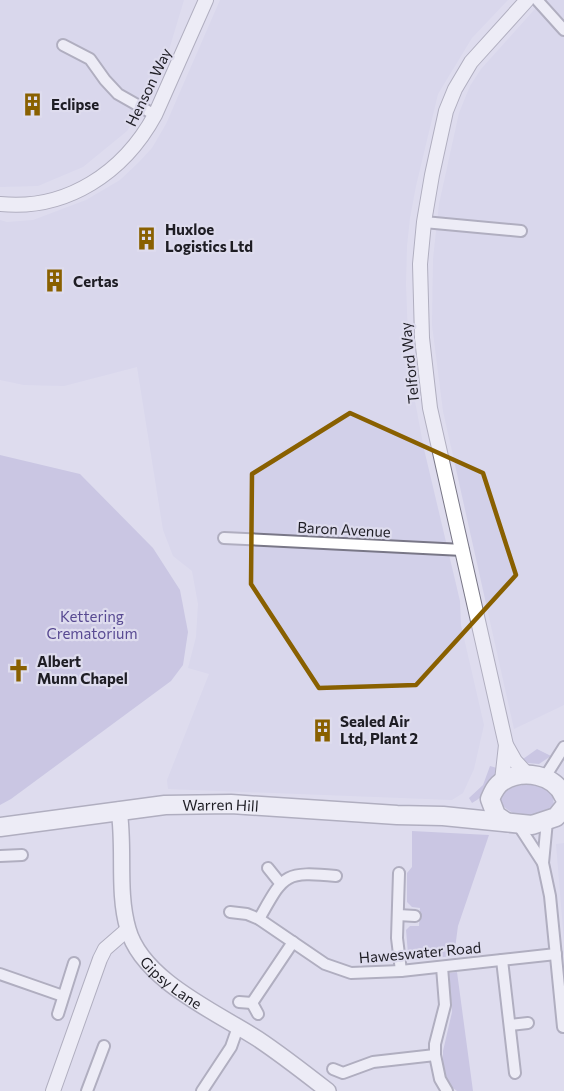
<svg xmlns="http://www.w3.org/2000/svg" width="564" height="1091" viewBox="0 0 564 1091" font-family="Commissioner,sans-serif">
	<rect width="100%" height="100%" fill="#dedcee"/>
	<g fill="#d2d0e9">
		<path d="M0 0H184L162 73 127 131 83 167 38 186 0 187Z"/>
		<path d="M220 0H508L472 38 438 94 416 186 410 218 407 246 406 284 408 338 414 396 424 449 460 601 461 625 484 725 474 769 463 793 452 800 168 789 167 780 209 674 188 668 196 637 198 604 192 571 173 556 163 530 137 367 64 386 24 385 0 380V220L7 222 33 220 86 200 120 180 138 163 152 148 166 124Z"/>
		<path d="M543 0H564V705L514 729 443 411 432 325 433 259 439 204 459 113 470 86 481 69Z"/>
		<path d="M564 843V942L556 844Z"/>
	</g>
	<g fill="#b1acd4">
		<path d="M0 455 80 474 153 548 180 590 188 632 183 665 171 681 11 799 0 805Z"/>
		<path d="M537 749 551 756 539 764 528 763 523 759Z"/>
		<path d="M490 766 497 768C494 782 486 796 472 803L469 798 483 785Z"/>
		<path d="M530 784 544 788 553 794 554 807C538 821 513 820 500 802 503 786 517 786 530 784Z"/>
		<path d="M412 831 489 835 458 926 454 956 412 960 408 954 406 930 410 926H419L420 908 412 907 407 902V873L412 867Z"/>
		<path d="M457 972 473 1091H457L450 1086 443 1070V1051L452 1012 449 973Z"/>
	</g>
	<g fill="none" stroke-linecap="round" stroke-linejoin="round">
		<defs>
			<g id="minor">
				<path d="M537 0 564 30"/>
				<path d="M63 45 90 59 105 80 118 94 155 115"/>
				<path d="M424 222 521 231"/>
				<path d="M224 538 463 550"/>
				<path d="M545 777 564 747"/>
				<path d="M547 821 543 863 550 896 563 1027"/>
				<path d="M517 823 543 863"/>
				<path d="M0 856 22 855"/>
				<path d="M268 868 280 883"/>
				<path d="M399 873 397 938 401 971"/>
				<path d="M230 912 247 914 259 919 325 964 351 973 401 971 556 954"/>
				<path d="M398 915 415 916"/>
				<path d="M259 919C284 875 283 871 336 876"/>
				<path d="M502 960 515 1073"/>
				<path d="M442 967 445 1005 435 1044V1055L440 1079 447 1091"/>
				<path d="M0 974 63 996"/>
				<path d="M239 1002 252 1003 293 942"/>
				<path d="M252 1003 258 1014"/>
				<path d="M58 1014 74 963"/>
				<path d="M510 1025 528 1023"/>
				<path d="M333 1069 343 1073 373 1062 435 1055"/>
				<path d="M87 1091 104 1046"/>
				<path d="M202 1091 231 1047 238 1027"/>
			</g>
			<g id="tertiary">
				<path d="M527 0 471 62 455 89 446 111 432 175 424 222 420 264 422 338 430 408 506 745 515 761 527 774"/>
				<path d="M0 204C67 211 124 172 155 115L206 0"/>
				<path d="M502 781 506 745"/>
				<path d="M53 1091 100 959 105 949 128 929"/>
			</g>
			<g id="secondary">
				<path id="s1" d="M119 810C125 849 117 891 128 929 142 980 216 1012 258 1039 282 1055 305 1073 328 1091"/>
			</g>
			<g id="primary">
				<path d="M506 822 496 815 490 799C493 792 496 785 503 781 523 769 555 774 564 797"/>
				<path id="s2" d="M0 827 165 805 231 804 397 815 443 816 532 825 556 817 564 807"/>
			</g>
		</defs>
		<use href="#minor" stroke="#797787" stroke-width="14"/>
		<use href="#tertiary" stroke="#797787" stroke-width="16"/>
		<use href="#secondary" stroke="#797787" stroke-width="18"/>
		<use href="#primary" stroke="#797787" stroke-width="21"/>
		<use href="#minor" stroke="#fff" stroke-width="10"/>
		<use href="#tertiary" stroke="#fff" stroke-width="14"/>
		<use href="#secondary" stroke="#fff" stroke-width="15"/>
		<use href="#primary" stroke="#fff" stroke-width="18"/>
	</g>
	<path d="M0 0H564V1091H0ZM350 413 483 473 516 575 416 685 319 688 251 584 252 474Z" fill="#dedcee" fill-opacity=".55" fill-rule="evenodd"/>
	<path fill="none" stroke="#896000" stroke-width="4.5" stroke-linejoin="round" d="M350 413 483 473 516 575 416 685 319 688 251 584 252 474Z"/>
	<defs>
		<symbol id="building-bare" viewBox="-9 -9 18 18"><path d="M-4-6H4V6H1V3H-1V6H-4ZM-2.5-4.3h1.7v1.8h-1.7ZM.8-4.3h1.7v1.8H.8ZM-2.5-1h1.7V.8h-1.7ZM.8-1h1.7V.8H.8Z" fill="#896000" stroke="#dedcee" stroke-width="2.5" paint-order="stroke"/></symbol>
		<symbol id="church-bare" viewBox="-9 -9 18 18"><path d="M-1.2-6h2.4v3.5h3.3v2.4h-3.3V6h-2.4V-.1h-3.3v-2.4h3.3Z" fill="#896000" stroke="#dedcee" stroke-width="2.5" paint-order="stroke"/></symbol>
	</defs>
	<g fill-rule="evenodd">
		<use href="#building-bare" x="16" y="88" width="33" height="33"/>
		<use href="#building-bare" x="130" y="222" width="33" height="33"/>
		<use href="#building-bare" x="38" y="264" width="33" height="33"/>
		<use href="#church-bare" x="2" y="654" width="33" height="33"/>
		<use href="#building-bare" x="306" y="714" width="33" height="33"/>
	</g>
	<g text-anchor="middle" dominant-baseline="central" stroke-width="4.5" stroke-linejoin="round" paint-order="stroke">
		<g font-size="15" fill="#1e1d24" stroke="#dedcee">
			<text transform="translate(148 87) rotate(-64)">Henson Way</text>
			<text transform="translate(409 363) rotate(-96)">Telford Way</text>
			<text transform="translate(344 529) rotate(3)">Baron Avenue</text>
			<text stroke="none"><textPath href="#s2" startOffset="222">Warren Hill</textPath></text>
			<text transform="translate(420 952) rotate(-5)">Haweswater Road</text>
			<text stroke="none"><textPath href="#s1" startOffset="190">Gipsy Lane</textPath></text>
		</g>
		<g font-size="15" font-weight="bold" fill="#1e1d24" stroke="#dedcee" text-anchor="start">
			<text x="51" y="104">Eclipse</text>
			<text x="165" y="229">Huxloe<tspan x="165" dy="17">Logistics Ltd</tspan></text>
			<text x="73" y="281">Certas</text>
			<text x="37" y="661">Albert<tspan x="37" dy="17">Munn Chapel</tspan></text>
			<text x="340" y="721">Sealed Air<tspan x="340" dy="17">Ltd, Plant 2</tspan></text>
		</g>
		<g font-size="15" fill="#584a92" stroke="#dedcee">
			<text x="92" y="616">Kettering<tspan x="92" dy="17">Crematorium</tspan></text>
		</g>
	</g>
</svg>
